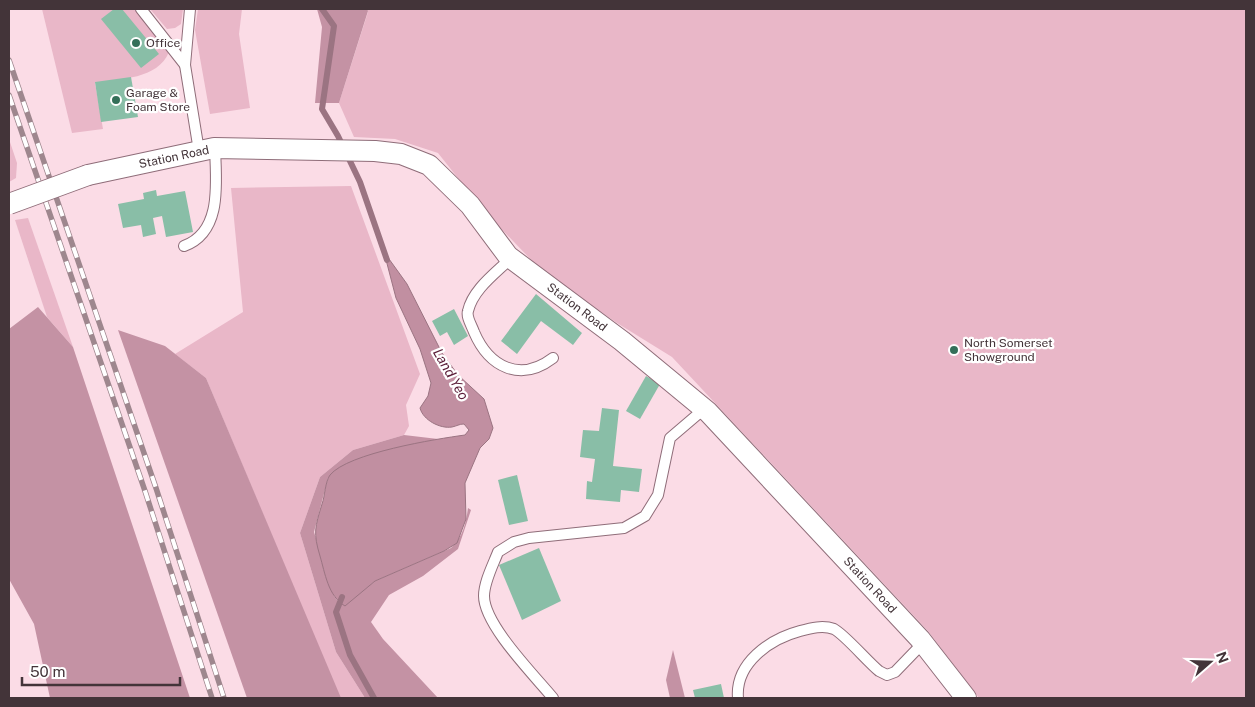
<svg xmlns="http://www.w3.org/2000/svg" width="1255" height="707" viewBox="0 0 1255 707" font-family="'Public Sans',sans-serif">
	<rect width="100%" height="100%" fill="#fbdce6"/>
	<g fill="#e9b7c8">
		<path d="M42 9H136L169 52C157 80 121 78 95 83L103 129 72 133Z"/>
		<path d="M150 9H183L181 24 175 28 167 29Z"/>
		<path d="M198 9H242L239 34 250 108 210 114 195 30Z"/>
		<path d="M367 9H1246V698H979L928 631 672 357 617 323 541 270 485 212 438 153 395 139 354 137 339 103 368 12Z"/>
		<path d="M9 139 17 163 16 178 9 182Z"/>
		<path d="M351 186 420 374 406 405 409 426 404 435 353 450 320 477 300 533 336 652 365 698H341L338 694 206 378 175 354 243 312 231 188Z"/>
		<path d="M28 218 73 347 47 317 15 220Z"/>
	</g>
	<g fill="#c492a4">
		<path d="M317 9H367L368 11 339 103H315L322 27Z"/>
		<path d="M38 307 73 347 190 698H50L34 624 9 579V329Z"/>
		<path d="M118 330 165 346 206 378 341 698H247Z"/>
		<path d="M404 435 438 439 368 456 337 470 328 478 314 532 334 596 339 603 350 601 375 581 451 548C463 537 466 523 468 508L471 510 458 549 423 576 389 595 371 622 383 639 438 698H365L336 652 300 533 320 477 353 450Z"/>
		<path d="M673 650 685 698H670L666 680Z"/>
	</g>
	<path fill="#c18fa1" stroke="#9b7482" d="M384 252 407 284 442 353 458 375 484 399 493 428 489 439 480 448 465 483 466 519 457 543 444 551 375 581 345 606C328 596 325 573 320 556 313 533 315 527 322 504 325 496 325 482 330 475 348 453 436 439 465 435L469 430 464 424C459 424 457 426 452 427 440 429 423 420 420 408L428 396 431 383 420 349 396 298Z"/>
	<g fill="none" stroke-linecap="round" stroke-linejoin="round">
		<g stroke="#9b7482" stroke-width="6">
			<path d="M322 9 334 26 322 109 338 136 360 182 387 260"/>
			<path d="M342 597 336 612 350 655 374 698"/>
		</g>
	</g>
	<g fill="#89bea7">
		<path d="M114 9H122L159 54 141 68 101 19Z"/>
		<path d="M131 77 138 117 101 122 95 82Z"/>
		<path d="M156 190 157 196 185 191 193 232 166 237 162 216 153 218 156 234 143 237 141 225 123 228 118 204 144 199 143 193Z"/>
		<path d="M536 294 582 333 573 345 541 321 517 354 501 341Z"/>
		<path d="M454 309 468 336 454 345 447 332 440 336 432 321Z"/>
		<path d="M646 376 660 384 640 419 626 411Z"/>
		<path d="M602 408 619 410 613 466 642 469 639 492 621 490 620 502 586 499 587 481 592 482 595 459 580 457 583 430 599 431Z"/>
		<path d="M517 475 528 521 509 525 498 480Z"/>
		<path d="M539 548 561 601 522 620 499 565Z"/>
		<path d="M721 684 724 698H695L693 690Z"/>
	</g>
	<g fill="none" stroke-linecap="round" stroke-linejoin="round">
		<defs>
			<g id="lane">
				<path d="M141 9 185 65"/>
				<path d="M190 9 185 65 199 151"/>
				<path d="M184 246C223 232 216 181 215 148"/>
				<path d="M511 258C496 273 473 289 468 311 466 317 472 326 474 332 489 367 520 383 553 358"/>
				<path d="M553 698C535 676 484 625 484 596 484 582 493 565 498 552L514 542 529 538 624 528 645 516 658 495 670 438 704 409"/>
				<path d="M738 698C735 663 770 639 800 631 811 628 823 625 834 629 844 634 868 662 879 671L887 675 895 672 923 643"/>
			</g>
			<path id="street" d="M88 175 214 148 375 151 401 154 429 165 470 205 508 256 622 341 708 412 920 639 966 698"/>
		</defs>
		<use href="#lane" stroke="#8f6d79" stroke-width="12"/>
		<use href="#street" stroke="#8f6d79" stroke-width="22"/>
		<use href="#lane" stroke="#fff" stroke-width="10"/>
		<use href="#street" stroke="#fff" stroke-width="20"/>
		<defs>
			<g id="rail">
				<path d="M9 60 156 488 224 698"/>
				<path d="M9 95 145 491 212 698"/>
			</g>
		</defs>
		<use href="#rail" stroke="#9e878e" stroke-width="5.5"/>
		<use href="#rail" stroke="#fff" stroke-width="4" stroke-dasharray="11" stroke-linecap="butt"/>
		<defs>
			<path id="street-bridge" d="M9 204 88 175"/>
		</defs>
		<use href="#street-bridge" stroke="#8f6d79" stroke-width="22" stroke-linecap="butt"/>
		<use href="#street-bridge" stroke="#fff" stroke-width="20"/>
	</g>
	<g fill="#346f59" stroke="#fff" stroke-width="2">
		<circle cx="136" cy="43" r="5"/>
		<circle cx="116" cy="100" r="5"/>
		<circle cx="954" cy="350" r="5"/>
	</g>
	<g text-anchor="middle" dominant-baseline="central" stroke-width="4.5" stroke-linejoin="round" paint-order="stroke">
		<g font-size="12" fill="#433439" stroke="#fff" text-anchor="start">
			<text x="146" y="43">Office</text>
			<text x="126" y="93">Garage &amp;<tspan x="126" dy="14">Foam Store</tspan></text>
			<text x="964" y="343">North Somerset<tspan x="964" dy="14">Showground</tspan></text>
		</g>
		<g font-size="12" fill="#433439" stroke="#fff">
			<text transform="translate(174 157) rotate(-12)">Station Road</text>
			<text transform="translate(577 307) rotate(37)">Station Road</text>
			<text transform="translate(870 585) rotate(47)">Station Road</text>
		</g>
		<g font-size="14" font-style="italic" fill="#5a1d38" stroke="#fff">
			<text transform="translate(451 374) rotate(60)">Land Yeo</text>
		</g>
	</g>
	<rect width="1255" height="707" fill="none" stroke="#433439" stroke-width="20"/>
	<g transform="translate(1210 662) rotate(70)" stroke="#ffffff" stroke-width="4" paint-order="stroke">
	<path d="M0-4L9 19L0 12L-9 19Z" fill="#433439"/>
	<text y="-8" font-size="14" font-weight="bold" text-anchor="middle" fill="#433439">N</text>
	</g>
	<path d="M22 677v8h158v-8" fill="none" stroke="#433439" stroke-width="2.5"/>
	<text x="30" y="677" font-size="15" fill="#433439" stroke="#ffffff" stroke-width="4" paint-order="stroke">50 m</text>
</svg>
